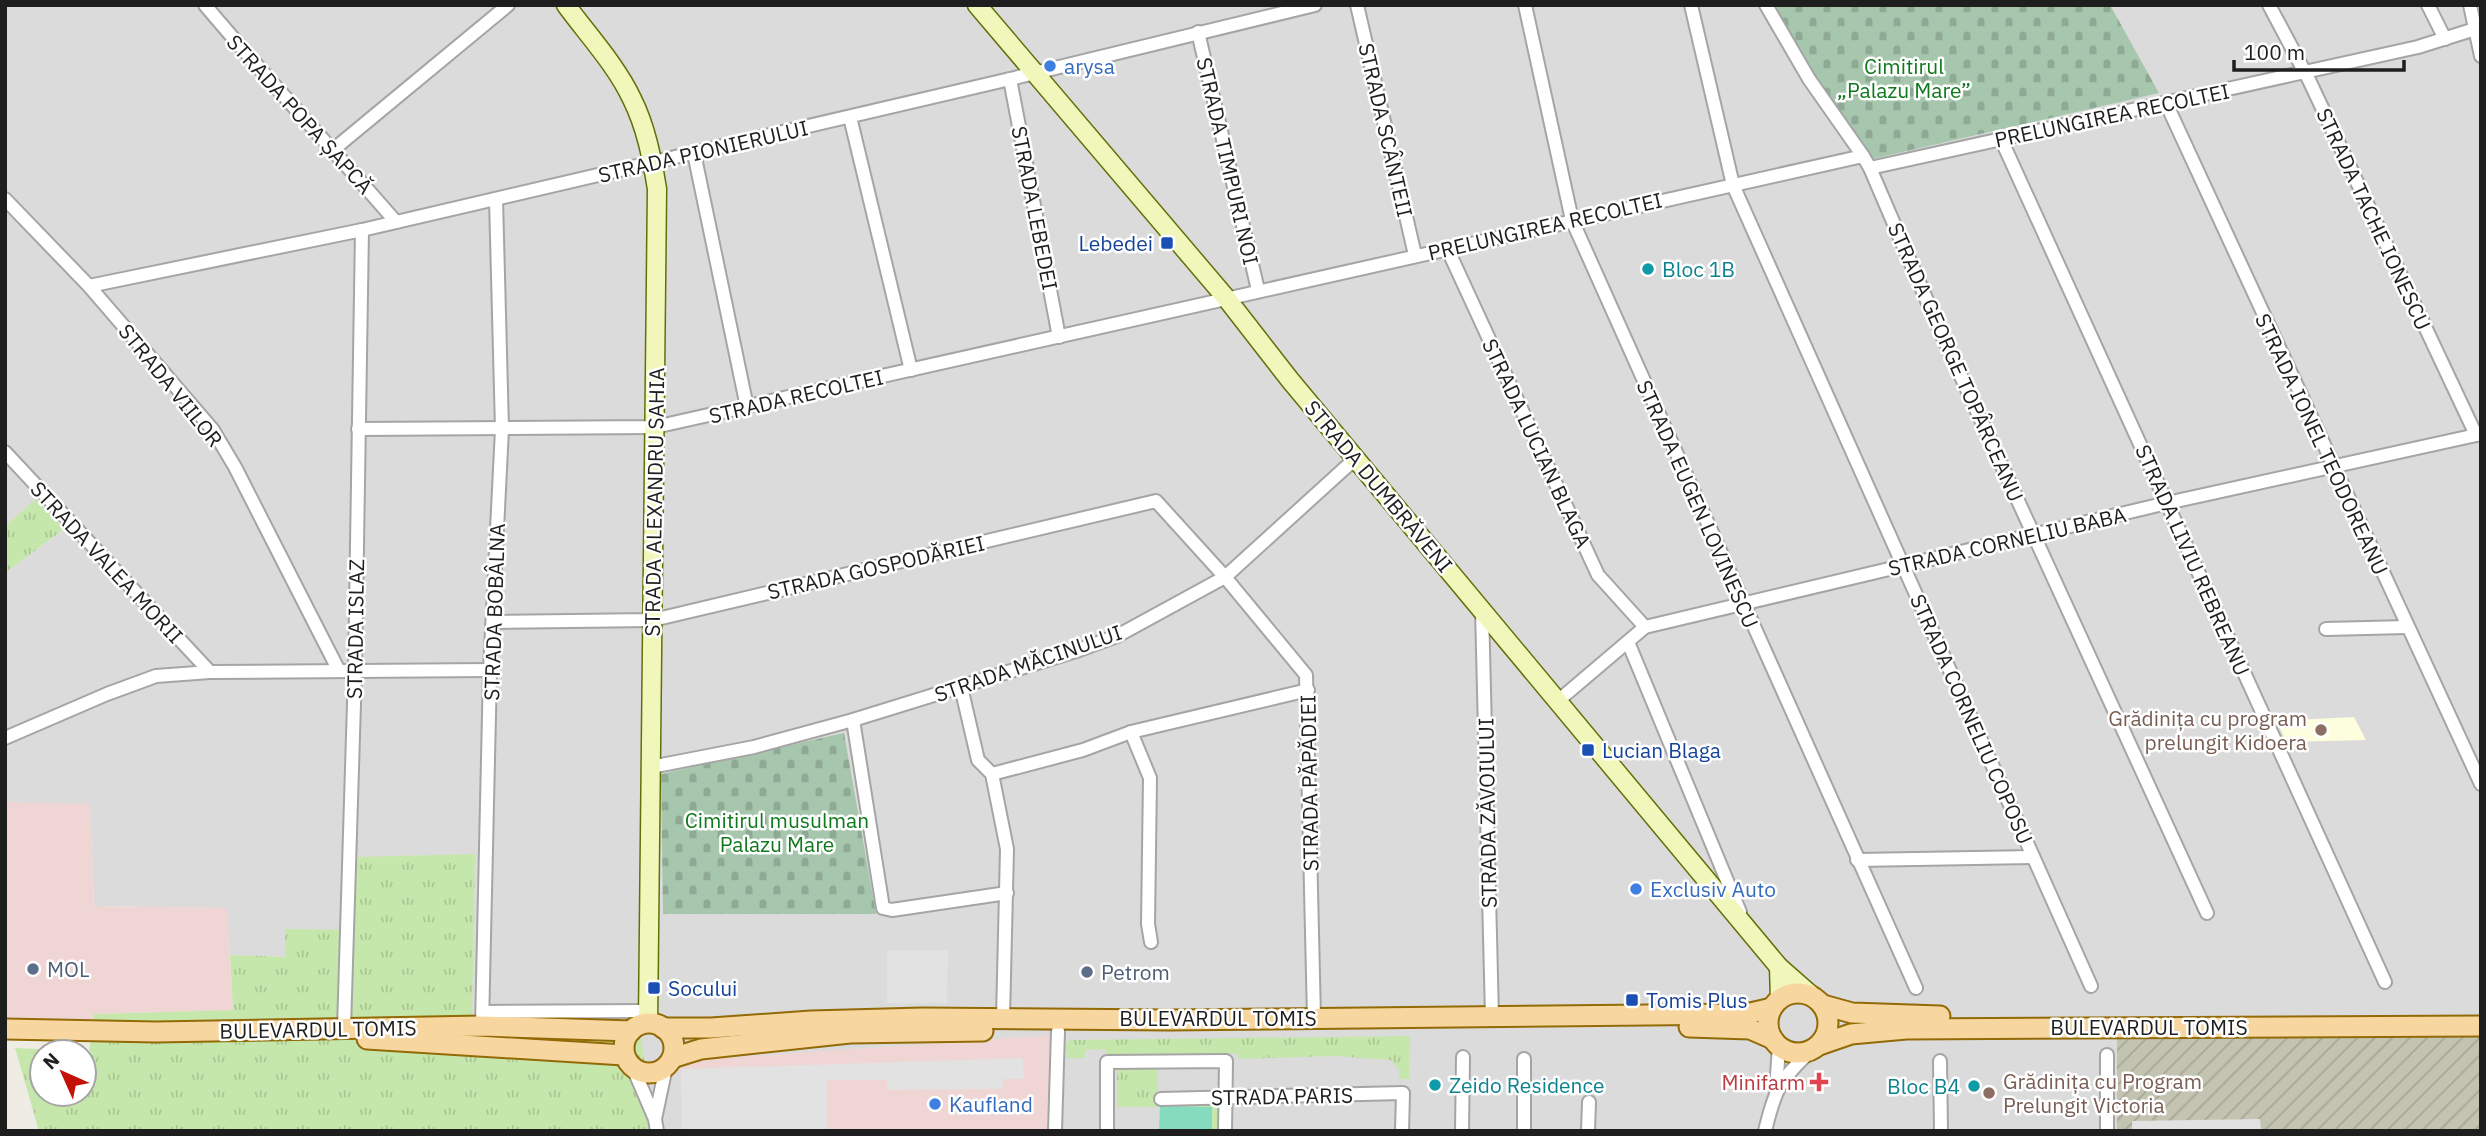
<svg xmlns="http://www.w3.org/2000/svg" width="2486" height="1136" viewBox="0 0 2486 1136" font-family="'IBM Plex Sans',sans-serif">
	<defs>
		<pattern id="construction-furrows" width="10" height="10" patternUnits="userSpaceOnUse" patternTransform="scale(1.75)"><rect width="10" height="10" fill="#c2c3b0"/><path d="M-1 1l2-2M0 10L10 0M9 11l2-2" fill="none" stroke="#a6a797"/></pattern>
		<pattern id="grass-tufts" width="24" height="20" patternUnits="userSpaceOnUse" patternTransform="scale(1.75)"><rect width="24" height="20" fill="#c6e7ac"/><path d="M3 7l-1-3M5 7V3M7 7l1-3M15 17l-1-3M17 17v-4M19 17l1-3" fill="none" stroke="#aac694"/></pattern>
		<pattern id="cemetery-stones" width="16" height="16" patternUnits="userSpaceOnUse" patternTransform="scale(1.75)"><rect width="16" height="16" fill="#a6c7ad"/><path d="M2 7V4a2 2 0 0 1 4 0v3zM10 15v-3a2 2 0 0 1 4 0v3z" fill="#8eaa94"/></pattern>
	</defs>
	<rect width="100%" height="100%" fill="#efece4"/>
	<path fill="#dcdbdb" d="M5 5H2481V1034L2118 1131H656L637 1017 472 1018 352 930 285 957 230 955 226 908 94 906 90 805 5 802V573L64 529 36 499 5 526Z"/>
	<g fill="#efd6d4">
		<path d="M5 802 90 804 94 906 227 908 233 1010 94 1014 92 1024 5 1019Z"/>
		<path d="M1055 1035 1052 1131H682L680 1061Z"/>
	</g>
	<path fill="#fcfede" d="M2354 717 2366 740 2287 742 2276 721Z"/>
	<path fill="url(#construction-furrows)" d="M2481 1034V1131H2117V1037Z"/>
	<g fill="url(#grass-tufts)" fill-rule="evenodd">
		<path d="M36 499 64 529 5 573V526Z"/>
		<path d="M475 854 472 1018 638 1017 655 1131H39L15 1048 89 1051 94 1014 233 1010 230 955 285 957V929L352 930 356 857ZM42 1052H84V1094H42Z"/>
		<path d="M1410 1036 1409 1079H1399V1070L1391 1060 1334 1056 1239 1059 1237 1054H1106L1105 1049 1085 1050V1058H1067L1066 1044 1070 1040Z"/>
		<path d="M1158 1065V1103H1221L1219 1131H1212V1107H1117V1068Z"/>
	</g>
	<g fill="url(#cemetery-stones)">
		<path d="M1768 5H2110L2159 93 1872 159 1806 68Z"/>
		<path d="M844 733 876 914H663L661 774Z"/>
	</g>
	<path fill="#85dbbe" d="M1160 1106 1212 1107V1131H1159Z"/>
	<g fill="#e2e2e2">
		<path d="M887 950H948L947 1003H887Z"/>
		<path d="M1023 1058 1024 1079H1003V1089L888 1090 887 1080H827V1131H682L681 1069Z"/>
		<path d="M2260 1119 2261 1131H2132V1121Z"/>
	</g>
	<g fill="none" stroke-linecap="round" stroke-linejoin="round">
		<defs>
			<g id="street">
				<path d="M205 5C267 79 333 149 396 222"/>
				<path d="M1357 5 1415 255"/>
				<path d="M1525 5 1572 220 1916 988"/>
				<path d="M1691 5 1733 185 2091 986"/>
				<path d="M1766 5 1809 79 1863 156 1870 168 1937 324 2207 913"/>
				<path d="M2269 5 2309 80 2476 435"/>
				<path d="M2428 5 2445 39"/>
				<path d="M2470 5 2481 56"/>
				<path d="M1198 32 1258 290"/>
				<path d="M1010 79 1059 337"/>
				<path d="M2166 103 2481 784"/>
				<path d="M850 117 911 370"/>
				<path d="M2001 139 2385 982"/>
				<path d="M334 149 508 5"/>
				<path d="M694 153 747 407"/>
				<path d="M1870 168 2418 47 2475 29"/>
				<path d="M5 199 89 286 213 430 235 467 339 671"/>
				<path d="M1447 248 1598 575 1645 627"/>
				<path d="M89 286 362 230 1010 79 1315 5"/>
				<path d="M358 429 655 427 1863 156"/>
				<path d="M5 452 210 672"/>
				<path d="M1482 609 1492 1017"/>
				<path d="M493 622 653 620 1156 501 1225 577 1306 675 1314 1018"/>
				<path d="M2326 629 2407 627"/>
				<path d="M1628 642 1740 912"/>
				<path d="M961 687 978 760 992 774 1007 849 1003 1018"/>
				<path d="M1559 700 1645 627 2167 503 2481 434"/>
				<path d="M853 720 883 908 892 910 1007 893"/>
				<path d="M1131 732 1150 778 1148 924 1151 942"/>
				<path d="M5 738 107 694 156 676 210 672 490 670"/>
				<path d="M651 767 754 747 853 720 1079 650 1117 636 1225 577 1356 458"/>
				<path d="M992 774 1083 750 1131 732 1308 690"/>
				<path d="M1857 860 2033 857"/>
				<path d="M483 1012 648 1011"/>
				<path d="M482 1026 490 670 502 429 496 199"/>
				<path d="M344 1028 355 671 362 230"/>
				<path d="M1940 1061 1941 1131"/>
				<path d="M633 1068 655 1119 657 1131"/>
				<path d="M1776 1090 1779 1046"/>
				<path d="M1161 1099 1403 1093 1402 1131"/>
				<path d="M655 1119 666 1067"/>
				<path d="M1055 1131 1058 1031"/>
				<path d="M1107 1131V1062L1226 1061 1225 1131"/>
				<path d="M1462 1131 1463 1057"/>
				<path d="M1524 1131V1059"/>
				<path d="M1588 1131 1589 1102"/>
				<path d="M1765 1131C1775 1089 1780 1079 1812 1050"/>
				<path d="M2107 1131V1055"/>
			</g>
			<g id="secondary">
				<path d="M566 5C588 35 616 65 632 99 646 127 652 158 657 189L648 1023"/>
				<path d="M977 5 1227 299 1290 380 1779 967 1812 996"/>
				<path d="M1779 967 1780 999"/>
			</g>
			<g id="primary">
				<circle cx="1798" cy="1023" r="30"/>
				<path d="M1823 1005 1852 1013 1940 1016"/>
				<circle cx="649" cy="1048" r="25"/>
				<path d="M1689 1027 1750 1029 1773 1039"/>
				<path d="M663 1028H711L811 1021 922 1018 1169 1020 1746 1014 1772 1008"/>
				<path d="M5 1029 156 1032 482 1026 631 1031"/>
				<path d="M367 1039 624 1055"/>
				<path d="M1819 1045 1851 1034 1906 1029 2481 1026"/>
				<path d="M672 1058 701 1049 850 1033 983 1031"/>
			</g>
		</defs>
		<use href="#street" stroke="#a5a5a5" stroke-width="16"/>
		<use href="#secondary" stroke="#617109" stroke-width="21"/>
		<use href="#primary" stroke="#926a06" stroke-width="23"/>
		<use href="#street" stroke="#fff" stroke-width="12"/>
		<use href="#secondary" stroke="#f1f7ba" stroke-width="18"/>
		<use href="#primary" stroke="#f8d6a0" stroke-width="19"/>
	</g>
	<g fill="#3f7fe0" stroke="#fff" stroke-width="2.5">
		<circle cx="1050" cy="66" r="7"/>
		<circle cx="1636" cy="889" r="7"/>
		<circle cx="935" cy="1104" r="7"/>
	</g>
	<g fill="#1a4fb4" stroke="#fff" stroke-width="2.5">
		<rect x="1160" y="236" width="14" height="14" rx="3.5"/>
		<rect x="1581" y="743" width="14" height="14" rx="3.5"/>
		<rect x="647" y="981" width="14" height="14" rx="3.5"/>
		<rect x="1625" y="993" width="14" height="14" rx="3.5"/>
	</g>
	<g fill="#0f9aa8" stroke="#fff" stroke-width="2.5">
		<circle cx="1648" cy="269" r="7"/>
		<circle cx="1435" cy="1085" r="7"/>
		<circle cx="1974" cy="1086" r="7"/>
	</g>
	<g fill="#8d6e63" stroke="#fff" stroke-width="2.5">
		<circle cx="2321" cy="730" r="7"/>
		<circle cx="1989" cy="1093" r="7"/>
	</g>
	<g fill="#5c6f8a" stroke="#fff" stroke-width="2.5">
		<circle cx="33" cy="969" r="7"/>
		<circle cx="1087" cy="972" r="7"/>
	</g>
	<path fill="#e0444e" stroke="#fff" stroke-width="2.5" d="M1815.5 1071.5h7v7h7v7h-7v7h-7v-7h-7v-7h7z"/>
	<g text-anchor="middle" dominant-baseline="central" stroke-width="5" stroke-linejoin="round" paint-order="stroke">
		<g font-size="21" fill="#366cbe" stroke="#fff" text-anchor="start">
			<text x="1064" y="66">arysa</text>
			<text x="1650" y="889">Exclusiv Auto</text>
			<text x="949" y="1104">Kaufland</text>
		</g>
		<g font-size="21" fill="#10781d" stroke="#fff">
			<text x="1904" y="66">Cimitirul<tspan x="1904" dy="24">„Palazu Mare”</tspan></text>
			<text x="777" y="820">Cimitirul musulman<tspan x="777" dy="24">Palazu Mare</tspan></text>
		</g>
		<g font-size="21" fill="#1e1e1e" stroke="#fff">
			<text transform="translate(300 114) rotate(48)">STRADA POPA ȘAPCĂ</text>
			<text transform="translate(2112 115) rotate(-12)">PRELUNGIREA RECOLTEI</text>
			<text transform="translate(1386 130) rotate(77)">STRADA SCÂNTEII</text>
			<text transform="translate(703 151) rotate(-13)">STRADA PIONIERULUI</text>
			<text transform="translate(1228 161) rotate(77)">STRADA TIMPURI NOI</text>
			<text transform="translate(1035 208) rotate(79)">STRADA LEBEDEI</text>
			<text transform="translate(2374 219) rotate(65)">STRADA TACHE IONESCU</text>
			<text transform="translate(1545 226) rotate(-13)">PRELUNGIREA RECOLTEI</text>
			<text transform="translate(1956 362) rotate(66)">STRADA GEORGE TOPÂRCEANU</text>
			<text transform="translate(171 385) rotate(51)">STRADA VIILOR</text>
			<text transform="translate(796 396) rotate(-13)">STRADA RECOLTEI</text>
			<text transform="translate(1537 443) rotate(65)">STRADA LUCIAN BLAGA</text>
			<text transform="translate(2322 444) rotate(65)">STRADA IONEL TEODOREANU</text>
			<text transform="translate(1379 486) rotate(50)">STRADA DUMBRĂVENI</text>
			<text transform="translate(654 502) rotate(-89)">STRADA ALEXANDRU SAHIA</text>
			<text transform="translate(1698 504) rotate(66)">STRADA EUGEN LOVINESCU</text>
			<text transform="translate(2007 541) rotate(-13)">STRADA CORNELIU BABA</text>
			<text transform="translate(2193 560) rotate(66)">STRADA LIVIU REBREANU</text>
			<text transform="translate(107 562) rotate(47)">STRADA VALEA MORII</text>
			<text transform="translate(876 567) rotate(-13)">STRADA GOSPODĂRIEI</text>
			<text transform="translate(494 612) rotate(-88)">STRADA BOBÂLNA</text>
			<text transform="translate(355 629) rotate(-89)">STRADA ISLAZ</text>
			<text transform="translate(1028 663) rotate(-19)">STRADA MĂCINULUI</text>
			<text transform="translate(1972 719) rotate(66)">STRADA CORNELIU COPOSU</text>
			<text transform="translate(1309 783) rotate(-91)">STRADA PĂPĂDIEI</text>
			<text transform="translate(1487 813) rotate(-91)">STRADA ZĂVOIULUI</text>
			<text x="1218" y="1018">BULEVARDUL TOMIS</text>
			<text x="2149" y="1027">BULEVARDUL TOMIS</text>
			<text transform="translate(318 1029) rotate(-1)">BULEVARDUL TOMIS</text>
			<text transform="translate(1282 1096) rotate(-1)">STRADA PARIS</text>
		</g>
		<g font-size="21" fill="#164399" stroke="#fff" text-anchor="start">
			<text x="1153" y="243" text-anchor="end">Lebedei</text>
			<text x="1602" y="750">Lucian Blaga</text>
			<text x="668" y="988">Socului</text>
			<text x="1646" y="1000">Tomis Plus</text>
		</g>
		<g font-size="21" fill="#0d838f" stroke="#fff" text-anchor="start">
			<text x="1662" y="269">Bloc 1B</text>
			<text x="1449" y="1085">Zeido Residence</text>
			<text x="1960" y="1086" text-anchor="end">Bloc B4</text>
		</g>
		<g font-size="21" fill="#785e54" stroke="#fff" text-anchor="end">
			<text x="2307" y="718">Grădinița cu program<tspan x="2307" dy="24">prelungit Kidoera</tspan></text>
			<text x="2003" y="1081" text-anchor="start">Grădinița cu Program<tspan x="2003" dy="24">Prelungit Victoria</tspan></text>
		</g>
		<g font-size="21" fill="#4e5e75" stroke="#fff" text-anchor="start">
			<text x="47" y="969">MOL</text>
			<text x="1101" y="972">Petrom</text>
		</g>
		<g font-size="21" fill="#be3a42" stroke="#fff" text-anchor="end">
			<text x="1805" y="1082">Minifarm</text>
		</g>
	</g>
	<rect width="2486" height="1136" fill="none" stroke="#1e1e1e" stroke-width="14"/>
	<g transform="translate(63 1073) rotate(315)"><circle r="33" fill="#ffffff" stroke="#a5a5a5" stroke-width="2"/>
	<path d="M0-5L12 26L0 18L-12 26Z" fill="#c41108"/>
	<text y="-10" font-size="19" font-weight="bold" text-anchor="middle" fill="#1e1e1e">N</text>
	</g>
	<path d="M2234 60v10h170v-10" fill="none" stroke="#1e1e1e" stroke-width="3.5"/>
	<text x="2244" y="60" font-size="21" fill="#1e1e1e" stroke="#ffffff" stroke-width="5" paint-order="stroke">100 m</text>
</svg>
